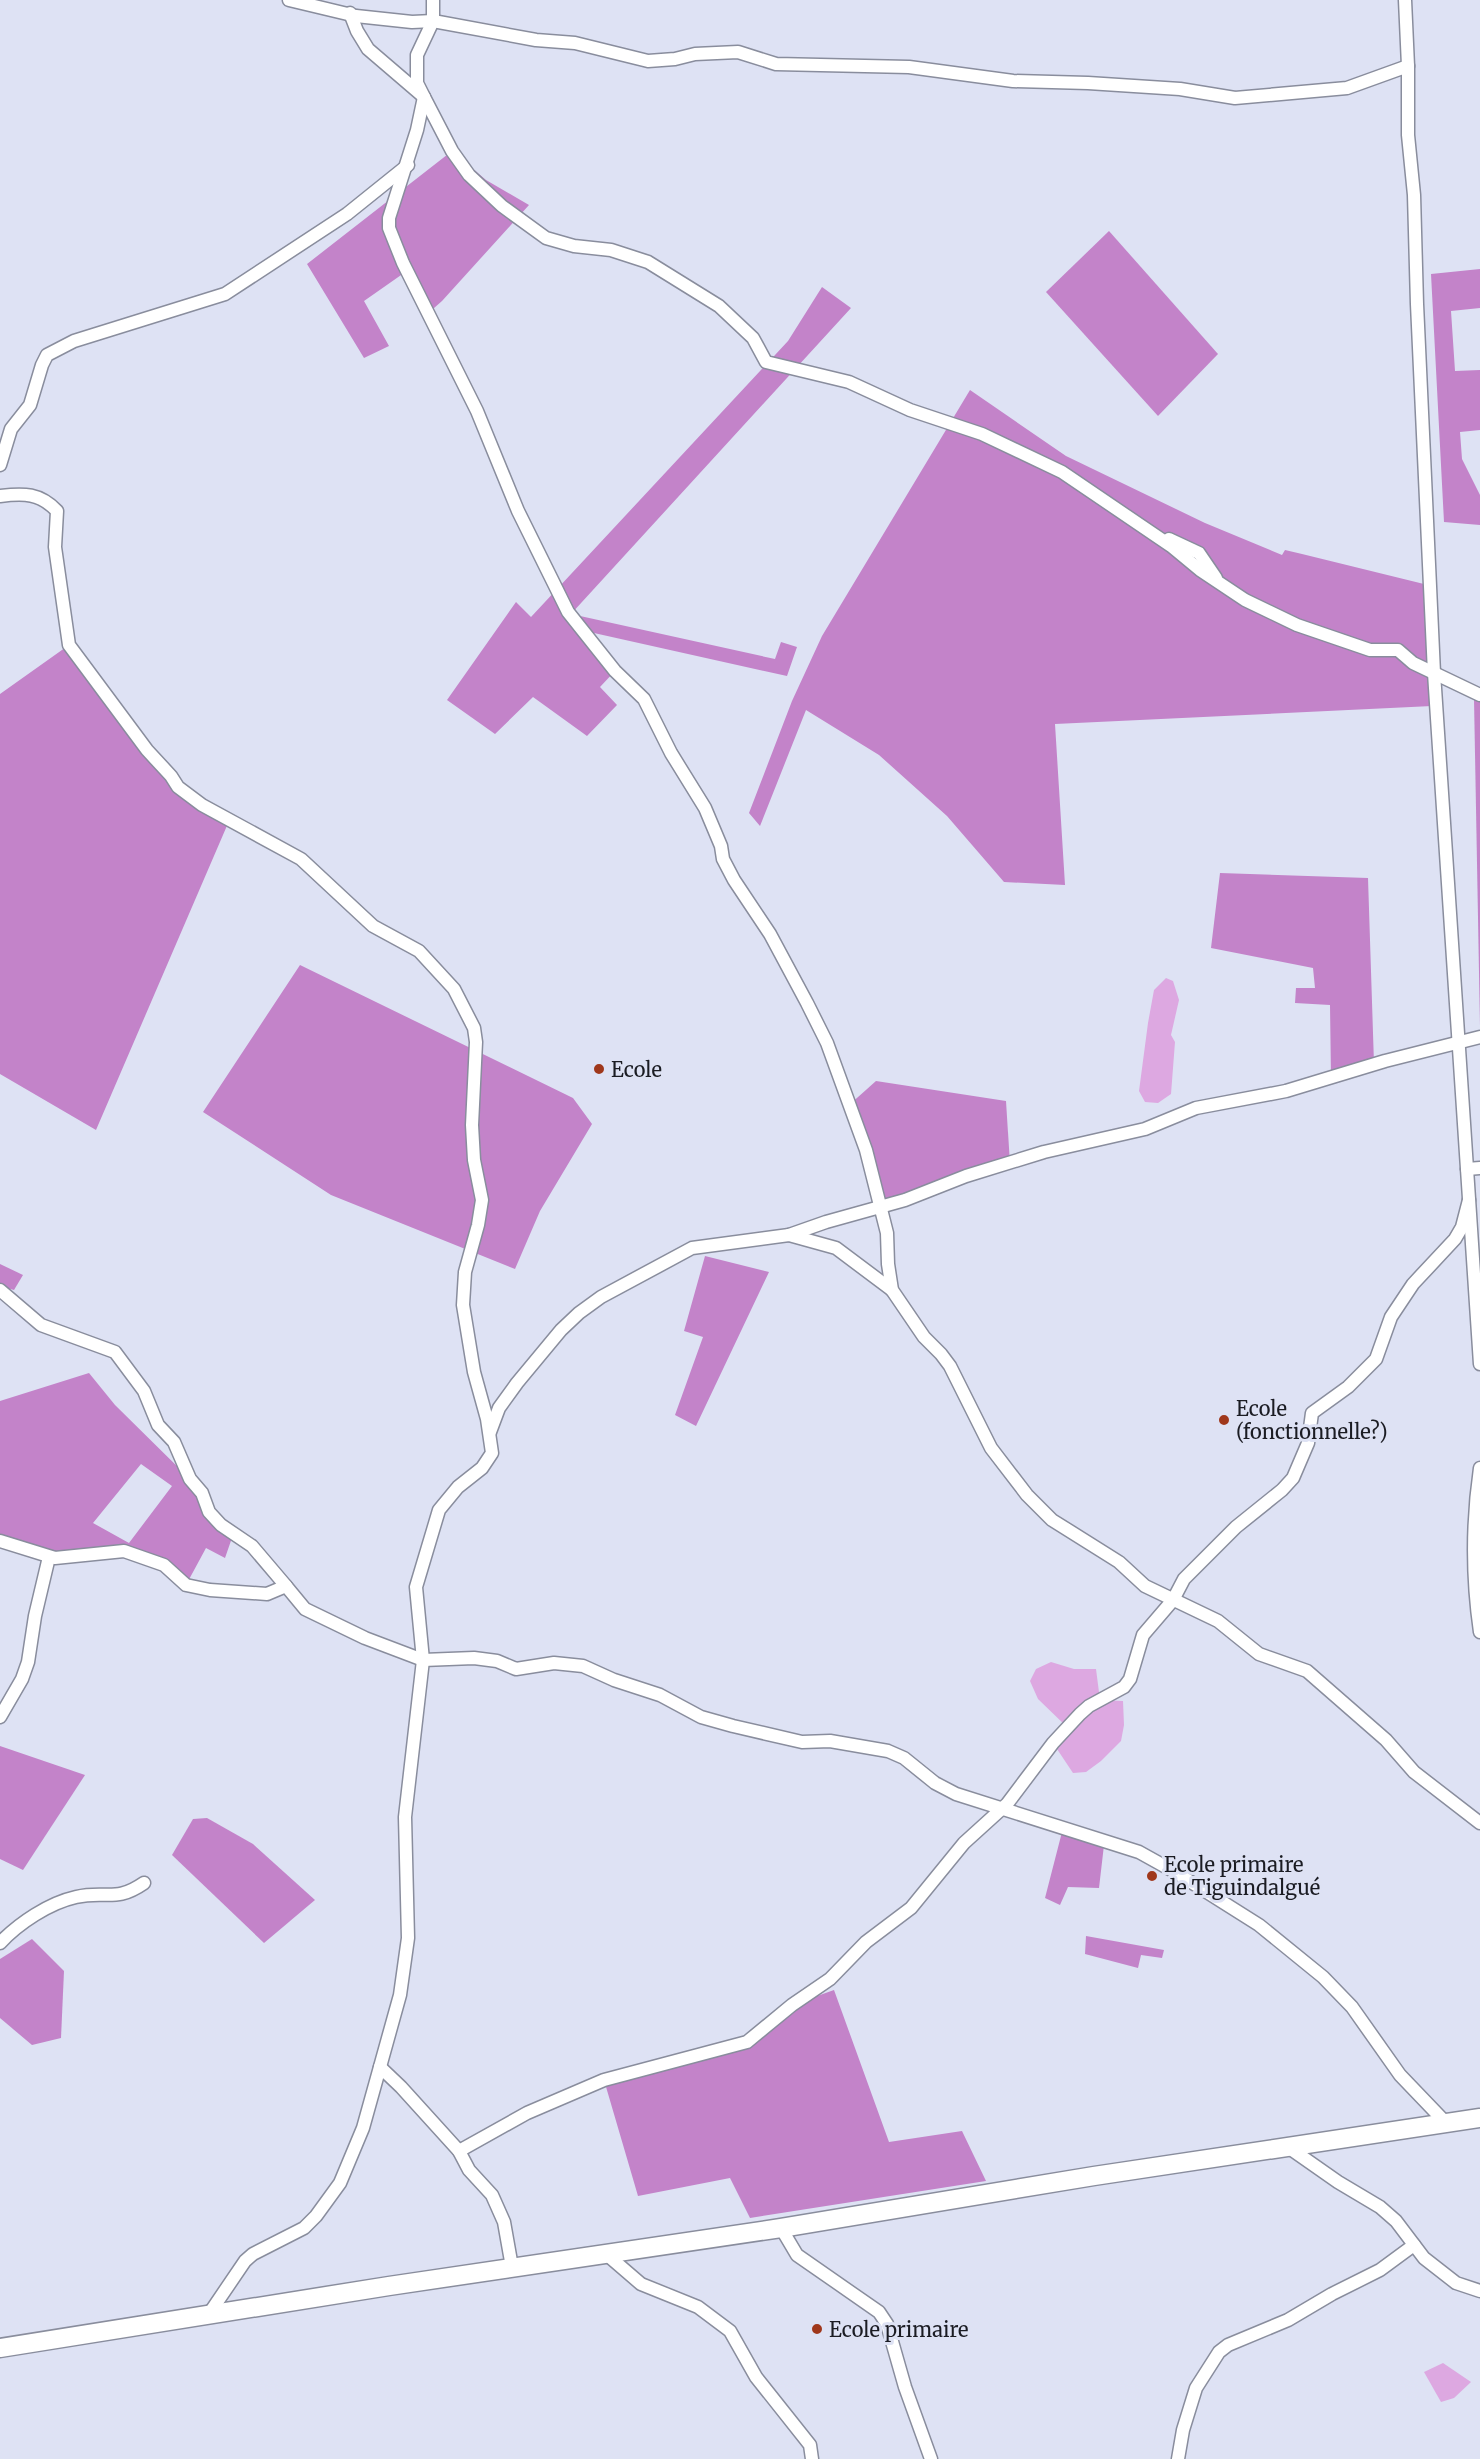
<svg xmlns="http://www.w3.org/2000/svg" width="1480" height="2459" viewBox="0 0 1480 2459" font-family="Merriweather,serif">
	<rect width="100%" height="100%" fill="#dee2f4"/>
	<g fill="#dda8e1">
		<path d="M1166 978 1173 981 1179 1000 1171 1035 1175 1042 1171 1094 1158 1103 1145 1102 1139 1091 1148 1023 1154 990Z"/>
		<path d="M1051 1662 1074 1669H1096L1100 1700 1123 1701 1124 1725 1121 1741 1101 1761 1086 1772 1073 1773 1053 1743 1067 1727 1038 1699 1030 1681 1036 1669Z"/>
		<path d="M1443 2363 1471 2382 1454 2398 1441 2402 1424 2372Z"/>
	</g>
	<g fill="#c383c9" fill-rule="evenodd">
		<path d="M452 151 486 180 529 205 442 301 425 316 404 273 364 301 389 346 364 358 307 264Z"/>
		<path d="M1109 231 1218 354 1158 416 1046 292Z"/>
		<path d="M1480 269V308L1451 311 1455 371 1480 370V430L1460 432 1462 459 1480 495V525L1444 522 1431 274Z"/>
		<path d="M822 287 851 308 571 614 775 659 781 642 797 647 787 676 585 631 615 671 600 687 617 705 587 736 533 697 495 734 447 700 516 602 531 617 788 341Z"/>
		<path d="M970 390 1066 456 1205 523 1282 555 1285 550 1302 554 1428 585 1432 706 1055 724 1065 885 1004 882 947 816 879 755 806 710 760 826 749 813 792 701 822 636Z"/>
		<path d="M69 645 160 764 229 821 96 1130 0 1074V694Z"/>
		<path d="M1474 699H1480V1026Z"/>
		<path d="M1220 873 1368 878 1374 1064 1331 1078 1330 1005 1295 1003 1296 988H1315L1313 968 1211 948Z"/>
		<path d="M300 965 573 1098 592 1124 540 1211 515 1269 331 1195 203 1112Z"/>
		<path d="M876 1081 1006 1101 1010 1164 880 1208 848 1106Z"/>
		<path d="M705 1256 769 1272 696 1426 675 1415 703 1337 684 1331Z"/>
		<path d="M0 1264 23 1275 14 1290 0 1286Z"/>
		<path d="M89 1373 115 1405 190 1479 209 1512 234 1532 225 1558 206 1548 186 1585 164 1565 124 1551 55 1558 0 1541V1401ZM141 1464 172 1486 129 1543 93 1523Z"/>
		<path d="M0 1746 85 1775 23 1870 0 1859Z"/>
		<path d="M207 1818 253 1844 315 1900 264 1943 172 1855 193 1819Z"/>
		<path d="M1062 1832 1104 1845 1099 1888 1068 1887 1060 1905 1045 1898Z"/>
		<path d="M1086 1936 1164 1950 1162 1958 1141 1955 1138 1968 1085 1954Z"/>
		<path d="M32 1939 64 1971 61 2038 32 2045 0 2018V1959Z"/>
		<path d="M834 1990 889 2142 962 2131 986 2181 750 2218 730 2178 638 2196 604 2080 747 2042 792 2005Z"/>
	</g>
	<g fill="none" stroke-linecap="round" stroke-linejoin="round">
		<defs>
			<g id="street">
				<path d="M289 0 356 16 412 22 433 21 536 40 575 43 648 61 675 59 695 54 738 52 776 64 909 67 1013 81 1088 83 1180 89 1235 98 1347 88 1408 66"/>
				<path d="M433 0V21L417 55V83L424 97 417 130 389 218V228L403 263 477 411 518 511 568 612 615 671 644 699 671 753 705 808 721 846 723 859 734 880 770 934 807 1003 827 1043 866 1150 887 1233 888 1264 892 1290 924 1337 941 1354 950 1366 991 1448 1027 1495 1052 1520 1119 1562 1145 1586 1218 1621 1259 1654 1307 1671 1386 1740 1414 1772 1480 1823"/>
				<path d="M1405 0 1408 66V135L1414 195 1417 304 1434 673 1480 1364"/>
				<path d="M350 13 357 31 368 49 424 97 452 151 469 175 502 206 546 238 574 246 611 250 648 262 719 306 753 338 766 362 849 382 910 410 982 434 1062 472 1171 546 1200 570 1245 600 1297 625 1370 650H1398L1413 663 1480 695"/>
				<path d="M0 465 11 429 30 405 42 365 47 355 74 341 225 294 347 214 408 165"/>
				<path d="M0 496C24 493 40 493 57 511L55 547 69 645 147 750 171 776 178 787 202 805 301 859 373 926 419 951 454 989 474 1028 476 1042 472 1125 474 1160 482 1200 478 1225 465 1272 463 1305 474 1372 487 1419 492 1453 482 1468 458 1487 439 1510 416 1587 423 1660 405 1817 408 1938 400 1995 363 2128 340 2183 316 2216 304 2228 253 2254 245 2261 209 2314"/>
				<path d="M1169 539 1199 553 1216 578"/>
				<path d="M1467 1169 1480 1168"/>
				<path d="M789 1235 826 1222 905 1200 966 1176 1044 1152 1145 1129 1196 1108 1286 1091 1385 1061 1480 1037"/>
				<path d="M0 1290 41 1325 115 1352 144 1391 158 1425 174 1442 190 1479 202 1493 209 1512 221 1525 252 1546 286 1586"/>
				<path d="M490 1432 499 1408 517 1383 561 1330 579 1313 601 1297 692 1248 789 1235 836 1248 892 1290"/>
				<path d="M1480 1468C1472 1523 1472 1577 1480 1632"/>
				<path d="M0 1541 55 1558 124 1551 164 1565 186 1585 210 1590 267 1594 286 1586 305 1609 365 1638 423 1660 474 1658 497 1661 516 1669 554 1663 583 1666 614 1680 660 1695 701 1717 733 1726 802 1742 830 1741 888 1751 904 1758 935 1783 956 1794 1139 1852 1175 1872 1259 1925 1323 1977 1352 2007 1400 2075 1446 2123"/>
				<path d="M0 1717 22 1679 28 1662 35 1616 49 1557"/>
				<path d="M0 1943C19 1923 49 1903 76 1897 107 1890 115 1903 144 1883"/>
				<path d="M380 2067 401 2087 459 2151 469 2170 492 2195 504 2222 512 2267"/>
				<path d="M1288 2147 1338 2182 1380 2207 1396 2221 1424 2258 1456 2283 1480 2291"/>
				<path d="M459 2151 527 2113 604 2080 747 2042 792 2005 830 1979 866 1942 911 1908 964 1843 1007 1804 1053 1743 1080 1714 1089 1706 1124 1687 1130 1679 1143 1635 1173 1600 1184 1579 1236 1527 1282 1490 1293 1478 1308 1443 1312 1413 1348 1387 1376 1359 1391 1317 1413 1284 1455 1239 1462 1227 1469 1200"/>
				<path d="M781 2228 797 2255 879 2312 887 2324 905 2387 931 2459"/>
				<path d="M605 2253 641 2284 698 2307 730 2331 756 2377 810 2445 812 2459"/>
				<path d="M1178 2459 1183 2430 1196 2388 1219 2352 1228 2345 1288 2320 1332 2294 1380 2270 1414 2245"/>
			</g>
			<path id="secondary" d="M0 2348 389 2286 781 2228 1094 2176 1480 2118"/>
		</defs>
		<use href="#street" stroke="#898d9d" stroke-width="15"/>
		<use href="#secondary" stroke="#898d9d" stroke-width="21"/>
		<use href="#street" stroke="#fff" stroke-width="12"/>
		<use href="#secondary" stroke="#fff" stroke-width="18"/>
	</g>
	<g fill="#9f371b" stroke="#dee2f4" stroke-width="2">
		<circle cx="599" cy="1069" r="6"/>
		<circle cx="1224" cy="1420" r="6"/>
		<circle cx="1152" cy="1876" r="6"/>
		<circle cx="817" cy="2329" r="6"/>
	</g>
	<g text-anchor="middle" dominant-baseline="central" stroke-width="6" stroke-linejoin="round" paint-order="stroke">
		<g font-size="20" fill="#1b1c23" stroke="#dee2f4" text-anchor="start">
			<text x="611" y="1069">Ecole</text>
			<text x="1236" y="1408">Ecole<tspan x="1236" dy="23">(fonctionnelle?)</tspan></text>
			<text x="1164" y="1864">Ecole primaire<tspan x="1164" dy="23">de Tiguindalgué</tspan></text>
			<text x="829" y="2329">Ecole primaire</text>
		</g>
	</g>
</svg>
